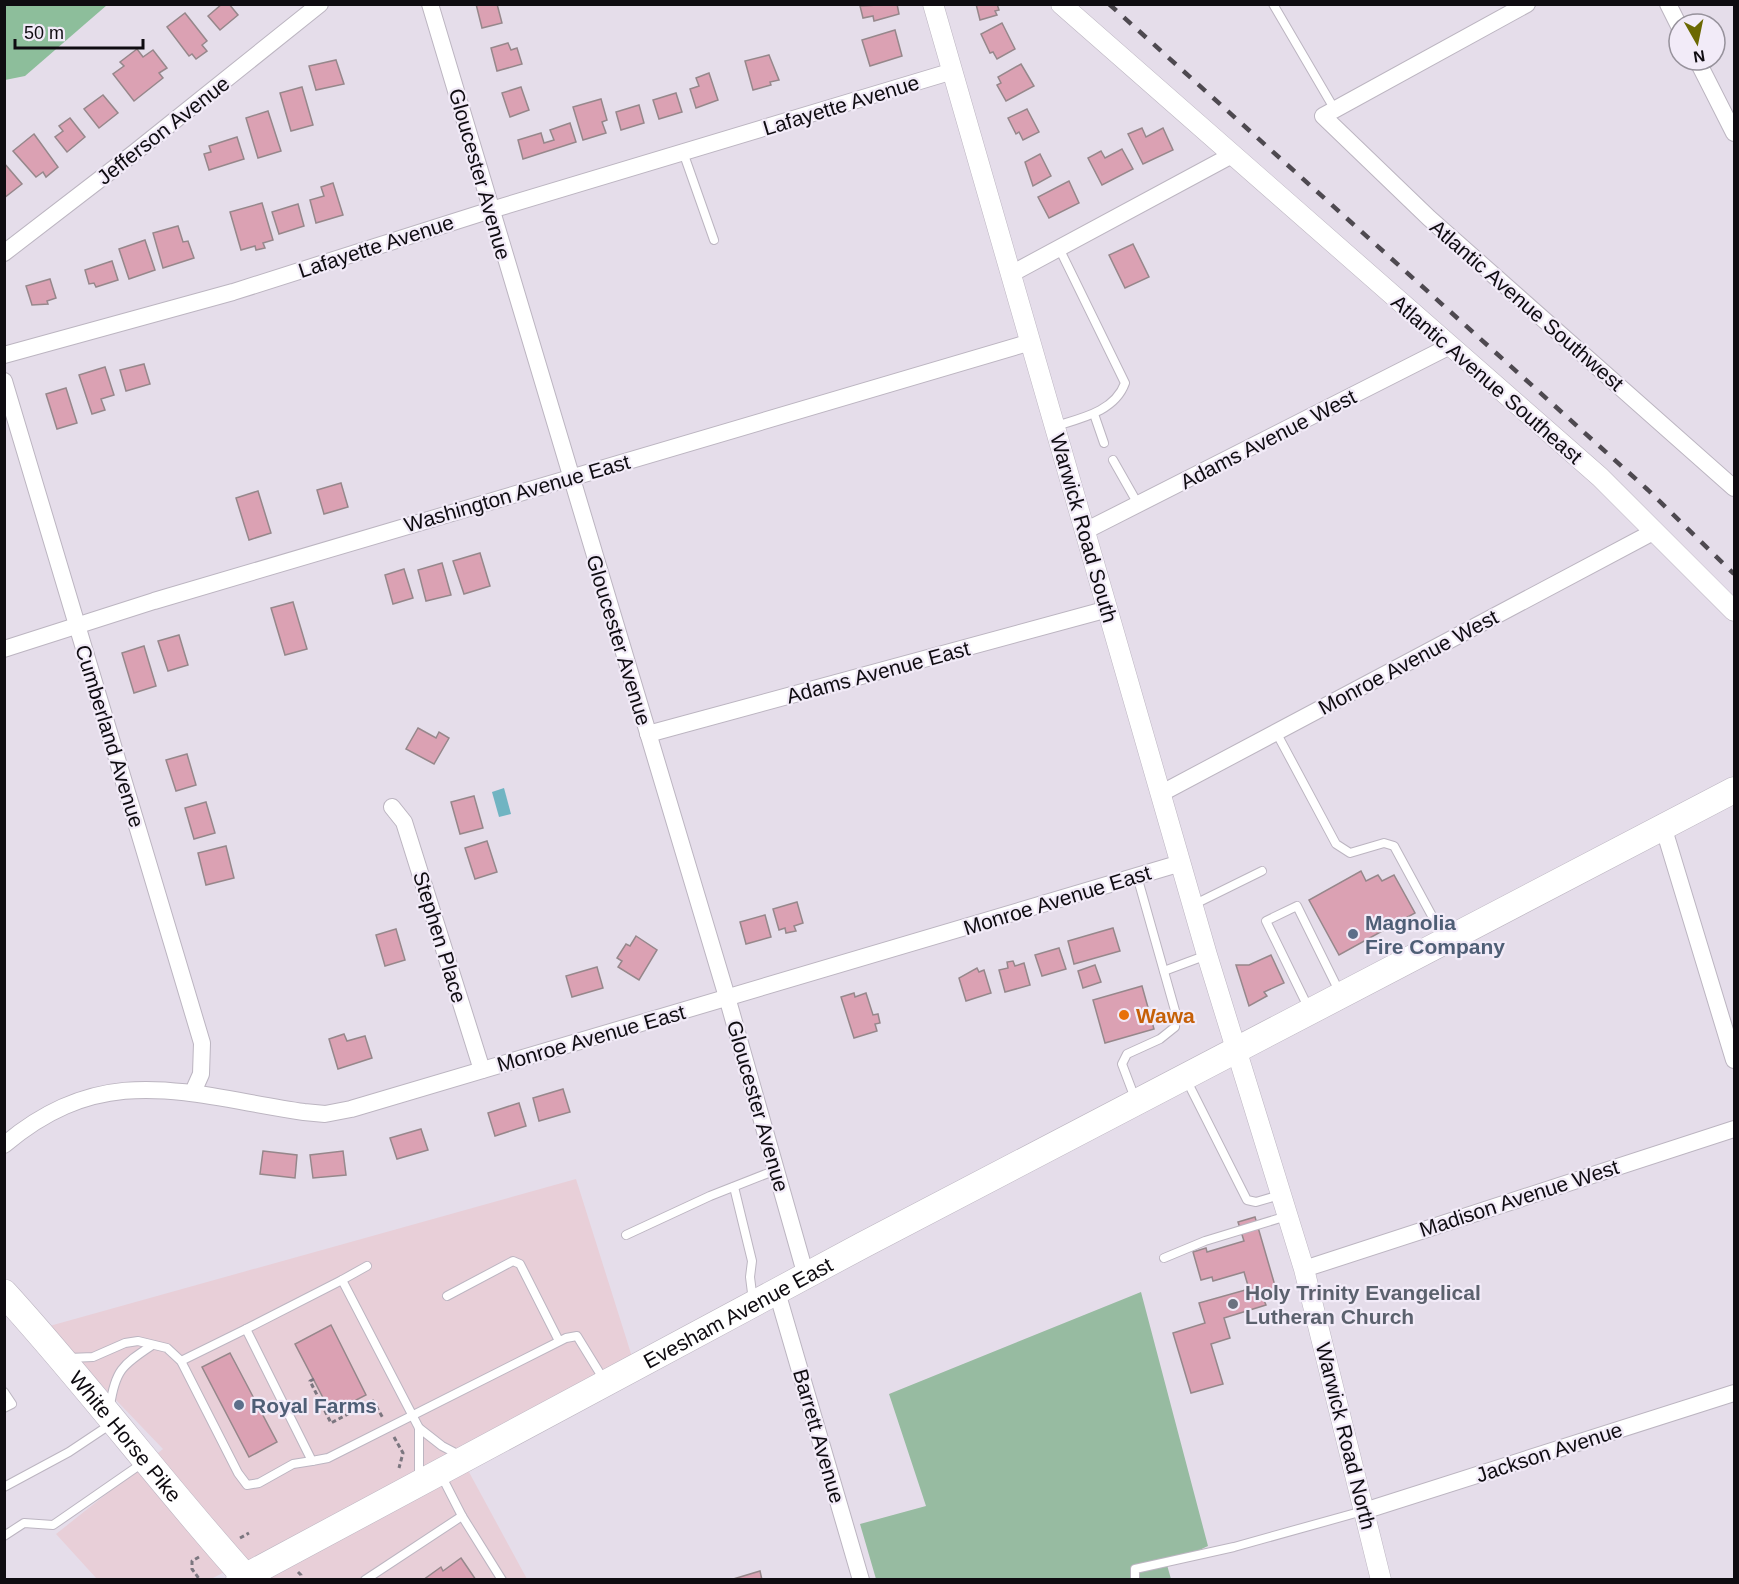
<svg xmlns="http://www.w3.org/2000/svg" width="1739" height="1584" viewBox="0 0 1739 1584" font-family="Helvetica,sans-serif">
	<rect width="100%" height="100%" fill="#e5ddea"/>
	<path fill="#e8cfd8" d="M576 1179 633 1360 457 1450 527 1579H270L250 1559 211 1579H97L56 1534 163 1449 46 1327Z"/>
	<path fill="#97bba1" d="M1141 1292 1208 1546 1167 1565 1171 1579H876L860 1524 926 1506 889 1394Z"/>
	<path fill="#8dbe9b" d="M5 4H107V5L25 76 5 80Z"/>
	<path fill="#70b4c2" d="M504 788 511 814 499 817 492 792Z"/>
	<g fill="#dba1b3" stroke="#96878b" stroke-width="1.5">
		<path d="M222 4H229L238 15 220 30 208 16Z"/>
		<path d="M476 4H497L502 23 482 28Z"/>
		<path d="M897 4 899 14 874 21 873 16 863 18 860 6Z"/>
		<path d="M976 4H997L999 10 995 11 997 15 980 20Z"/>
		<path d="M185 13 207 41 202 45 207 51 196 59 192 54 189 56 167 27Z"/>
		<path d="M1002 23 1015 49 997 59 993 52 990 53 981 34Z"/>
		<path d="M895 30 902 56 870 66 862 40Z"/>
		<path d="M508 43 511 50 517 48 522 64 497 71 491 48Z"/>
		<path d="M137 49 143 57 153 50 167 68 159 73 163 78 134 101 113 74 124 66 120 62Z"/>
		<path d="M769 55 779 80 770 82 771 85 753 90 745 61Z"/>
		<path d="M336 60 344 84 316 90 309 66Z"/>
		<path d="M1021 64 1034 86 1006 101 997 85 1001 83 998 77Z"/>
		<path d="M709 73 718 100 696 108 690 89 699 86 696 78Z"/>
		<path d="M302 87 313 125 291 131 280 93Z"/>
		<path d="M521 87 529 110 510 117 502 93Z"/>
		<path d="M676 93 682 112 659 119 653 100Z"/>
		<path d="M103 95 118 113 99 128 84 109Z"/>
		<path d="M601 99 607 120 602 122 606 133 583 140 573 107Z"/>
		<path d="M639 105 644 123 621 130 616 112Z"/>
		<path d="M1027 109 1039 132 1023 140 1019 132 1016 134 1008 118Z"/>
		<path d="M268 111 281 151 258 158 246 118Z"/>
		<path d="M70 118 85 137 67 152 55 137 63 131 59 126Z"/>
		<path d="M570 123 576 142 523 159 518 140 541 133 544 143 554 140 550 130Z"/>
		<path d="M1142 128 1146 137 1163 128 1173 150 1143 164 1128 134Z"/>
		<path d="M34 134 58 167 46 177 43 172 36 177 13 151Z"/>
		<path d="M237 137 244 159 209 170 204 154 211 152 209 146Z"/>
		<path d="M1122 149 1133 169 1102 185 1088 158 1101 151 1105 158Z"/>
		<path d="M1040 154 1051 176 1033 186 1025 162Z"/>
		<path d="M4 163 22 184 4 198Z"/>
		<path d="M1069 181 1079 203 1049 218 1038 197Z"/>
		<path d="M333 183 343 215 316 223 310 200 324 196 321 187Z"/>
		<path d="M262 203 273 240 263 243 265 248 256 250 255 246 241 250 230 212Z"/>
		<path d="M298 204 304 226 279 234 272 212Z"/>
		<path d="M178 226 183 242 188 241 194 258 163 268 153 233Z"/>
		<path d="M145 240 155 270 129 279 119 249Z"/>
		<path d="M1133 244 1149 277 1125 288 1109 255Z"/>
		<path d="M112 261 118 280 96 287 94 283 89 284 85 270Z"/>
		<path d="M50 279 56 298 47 301 48 304 32 305 26 286Z"/>
		<path d="M144 364 150 384 126 391 120 370Z"/>
		<path d="M105 367 114 395 101 399 105 410 92 414 79 375Z"/>
		<path d="M66 388 77 423 57 429 46 394Z"/>
		<path d="M341 483 348 507 324 514 317 490Z"/>
		<path d="M258 491 271 533 249 540 236 498Z"/>
		<path d="M480 553 490 586 464 594 453 561Z"/>
		<path d="M442 563 451 595 426 601 418 570Z"/>
		<path d="M404 569 413 598 393 604 385 575Z"/>
		<path d="M293 602 307 649 285 655 271 608Z"/>
		<path d="M179 635 188 665 168 671 158 641Z"/>
		<path d="M144 646 156 686 134 693 122 653Z"/>
		<path d="M418 728 436 738 439 732 449 738 434 764 406 749Z"/>
		<path d="M187 754 196 785 176 791 166 760Z"/>
		<path d="M474 796 483 828 460 834 451 802Z"/>
		<path d="M206 802 215 833 194 839 185 808Z"/>
		<path d="M487 841 497 872 475 879 465 848Z"/>
		<path d="M226 846 234 878 206 885 198 853Z"/>
		<path d="M1361 871 1366 881 1378 875 1382 881 1394 875 1415 913 1339 955 1309 900Z"/>
		<path d="M797 902 803 923 794 926 796 931 786 933 785 928 779 930 773 909Z"/>
		<path d="M765 915 771 937 746 944 740 922Z"/>
		<path d="M1113 928 1120 951 1074 964 1068 941Z"/>
		<path d="M396 929 405 960 385 966 376 935Z"/>
		<path d="M636 936 657 950 639 980 618 967 622 961 617 958 626 944 630 946Z"/>
		<path d="M1059 948 1066 969 1042 976 1035 955Z"/>
		<path d="M1271 955 1284 983 1264 992 1267 996 1249 1006 1236 965H1249Z"/>
		<path d="M1013 961 1015 966 1024 963 1030 985 1005 992 999 970 1008 968 1007 962Z"/>
		<path d="M1095 965 1101 982 1083 988 1078 971Z"/>
		<path d="M597 967 603 988 572 997 566 976Z"/>
		<path d="M977 968 979 972 984 970 991 993 966 1001 959 978Z"/>
		<path d="M1142 986 1154 1029 1105 1043 1093 1000Z"/>
		<path d="M854 993 855 997 866 993 873 1015 878 1014 880 1023 875 1024 877 1031 854 1038 841 997Z"/>
		<path d="M344 1034 347 1041 365 1036 372 1058 338 1069 329 1039Z"/>
		<path d="M563 1089 570 1112 539 1121 533 1098Z"/>
		<path d="M519 1103 526 1126 495 1136 488 1113Z"/>
		<path d="M421 1129 428 1150 397 1159 390 1138Z"/>
		<path d="M263 1151 297 1155 295 1178 260 1174Z"/>
		<path d="M343 1151 346 1175 313 1178 310 1155Z"/>
		<path d="M1255 1217 1278 1296 1264 1300 1266 1305 1224 1318 1230 1338 1211 1344 1223 1384 1191 1393 1173 1333 1205 1323 1199 1303 1249 1289 1244 1272 1213 1281 1212 1277 1201 1280 1193 1252 1206 1248 1207 1252 1244 1241 1238 1222Z"/>
		<path d="M331 1325 366 1395 331 1413 295 1344Z"/>
		<path d="M230 1353 277 1442 249 1457 202 1367Z"/>
		<path d="M461 1558 476 1580H423L441 1567 443 1571Z"/>
		<path d="M760 1571 762 1580H730Z"/>
	</g>
	<g fill="none" stroke-linecap="round" stroke-linejoin="round">
		<defs>
			<g id="service">
				<path d="M1273 4 1335 110"/>
				<path d="M683 152 714 240"/>
				<path d="M1094 414 1104 443"/>
				<path d="M1056 426C1082 418 1115 411 1125 383L1059 248"/>
				<path d="M1113 460 1138 504"/>
				<path d="M1276 732 1336 844 1350 853 1384 843 1394 846 1444 938"/>
				<path d="M1193 905 1262 871"/>
				<path d="M1164 971 1207 955"/>
				<path d="M1309 1009 1266 921 1297 906 1340 993"/>
				<path d="M1186 1079 1247 1200 1256 1202 1280 1195"/>
				<path d="M1136 1101 1122 1064 1127 1054 1160 1039 1175 1027 1176 1014 1137 876"/>
				<path d="M734 1187 752 1261 750 1277 753 1301"/>
				<path d="M626 1235 710 1196 776 1170"/>
				<path d="M1164 1258 1205 1241 1287 1216"/>
				<path d="M342 1280 367 1266"/>
				<path d="M447 1296 513 1261 520 1264 559 1341"/>
				<path d="M246 1329 342 1280 419 1428V1480"/>
				<path d="M69 1358 93 1357 125 1343 138 1341 167 1348 181 1361 238 1473 247 1485 259 1483 293 1464 312 1461"/>
				<path d="M181 1361 246 1329 312 1461 328 1458 566 1338 577 1336 604 1380"/>
				<path d="M4 1392 12 1404 4 1408"/>
				<path d="M110 1406C115 1371 122 1365 151 1346"/>
				<path d="M419 1428 442 1446 461 1456"/>
				<path d="M441 1475 462 1516 502 1580"/>
				<path d="M4 1487 69 1452 111 1424"/>
				<path d="M4 1536 24 1523 53 1525 144 1462"/>
				<path d="M365 1580 462 1516"/>
				<path d="M1135 1580V1569L1234 1547 1363 1511"/>
			</g>
			<g id="minor">
				<path d="M430 4 727 997 806 1276"/>
				<path d="M1527 4 1323 116 1429 218 1734 488"/>
				<path d="M1668 4 1679 26"/>
				<path d="M1697 60 1734 133"/>
				<path d="M4 253 134 153 320 4"/>
				<path d="M1011 274 1232 155"/>
				<path d="M4 355 233 292 491 210 953 71"/>
				<path d="M4 381 202 1043 201 1074 193 1092"/>
				<path d="M1085 531 1450 346"/>
				<path d="M4 649 154 601 1031 342"/>
				<path d="M648 734 1108 609"/>
				<path d="M1160 794 1655 531"/>
				<path d="M392 807 404 822 482 1070"/>
				<path d="M1663 826 1734 1060"/>
				<path d="M4 1145C105 1059 188 1095 304 1112L325 1114 351 1109 1181 863"/>
				<path d="M1304 1269 1734 1129"/>
				<path d="M777 1292 861 1580"/>
				<path d="M1364 1511 1734 1393"/>
			</g>
			<g id="tertiary">
				<path d="M933 4 1207 955 1304 1269 1381 1580"/>
				<path d="M1061 4 1600 477 1734 611"/>
			</g>
			<g id="primary">
				<path id="s1" d="M239 1580 863 1245 1734 790"/>
			</g>
			<g id="trunk">
				<path id="s2" d="M4 1293C89 1386 164 1487 248 1580"/>
			</g>
		</defs>
		<use href="#service" stroke="#bcb5c1" stroke-width="10"/>
		<use href="#minor" stroke="#bcb5c1" stroke-width="18"/>
		<use href="#tertiary" stroke="#bcb5c1" stroke-width="21"/>
		<use href="#primary" stroke="#bcb5c1" stroke-width="27"/>
		<use href="#trunk" stroke="#bcb5c1" stroke-width="28"/>
		<g stroke="#7b767f" stroke-width="3" stroke-dasharray="4.5 3" stroke-linecap="butt">
			<path d="M314 1379 310 1381 331 1423 373 1401 383 1418"/>
			<path d="M394 1437 403 1453 399 1468"/>
			<path d="M240 1538 249 1533"/>
			<path d="M199 1557 192 1561V1569L200 1580"/>
			<path d="M298 1572 301 1575V1580"/>
		</g>
		<use href="#service" stroke="#fff" stroke-width="8"/>
		<use href="#minor" stroke="#fff" stroke-width="16"/>
		<use href="#tertiary" stroke="#fff" stroke-width="20"/>
		<use href="#primary" stroke="#fff" stroke-width="26"/>
		<use href="#trunk" stroke="#fff" stroke-width="27"/>
		<path stroke="#4e4950" stroke-width="4.5" stroke-dasharray="10 10" stroke-linecap="butt" d="M1109 4 1648 490 1734 574"/>
	</g>
	<g fill="#5c6f8a" stroke="#f2ebf8" stroke-width="2">
		<circle cx="1353" cy="934" r="6"/>
		<circle cx="239" cy="1405" r="6"/>
	</g>
	<circle fill="#e8710a" stroke="#f2ebf8" stroke-width="2" cx="1124" cy="1015" r="6"/>
	<circle fill="#6b7280" stroke="#f2ebf8" stroke-width="2" cx="1233" cy="1304" r="6"/>
	<g text-anchor="middle" dominant-baseline="central" stroke-width="4.5" stroke-linejoin="round" paint-order="stroke">
		<g font-size="21" fill="#0f0c11" stroke="#f2ebf8">
			<text transform="translate(841 105) rotate(-17)">Lafayette Avenue</text>
			<text transform="translate(163 130) rotate(-38)">Jefferson Avenue</text>
			<text transform="translate(480 174) rotate(74)">Gloucester Avenue</text>
			<text transform="translate(376 246) rotate(-18)">Lafayette Avenue</text>
			<text transform="translate(1527 305) rotate(41)">Atlantic Avenue Southwest</text>
			<text transform="translate(1487 379) rotate(41)">Atlantic Avenue Southeast</text>
			<text transform="translate(1268 439) rotate(-27)">Adams Avenue West</text>
			<text transform="translate(517 493) rotate(-16)">Washington Avenue East</text>
			<text transform="translate(1084 528) rotate(74)">Warwick Road South</text>
			<text transform="translate(619 640) rotate(73)">Gloucester Avenue</text>
			<text transform="translate(1408 662) rotate(-28)">Monroe Avenue West</text>
			<text transform="translate(878 672) rotate(-15)">Adams Avenue East</text>
			<text transform="translate(110 736) rotate(73)">Cumberland Avenue</text>
			<text transform="translate(1057 900) rotate(-17)">Monroe Avenue East</text>
			<text transform="translate(440 937) rotate(73)">Stephen Place</text>
			<text transform="translate(591 1038) rotate(-16)">Monroe Avenue East</text>
			<text transform="translate(758 1106) rotate(74)">Gloucester Avenue</text>
			<text transform="translate(1519 1198) rotate(-18)">Madison Avenue West</text>
			<text stroke="none"><textPath href="#s1" startOffset="566">Evesham Avenue East</textPath></text>
			<text stroke="none"><textPath href="#s2" startOffset="188">White Horse Pike</textPath></text>
			<text transform="translate(819 1436) rotate(74)">Barrett Avenue</text>
			<text transform="translate(1346 1436) rotate(76)">Warwick Road North</text>
			<text transform="translate(1549 1452) rotate(-18)">Jackson Avenue</text>
		</g>
		<g font-size="21" font-weight="bold" fill="#4e5e75" stroke="#f2ebf8" text-anchor="start">
			<text x="1365" y="922">Magnolia<tspan x="1365" dy="24">Fire Company</tspan></text>
			<text x="251" y="1405">Royal Farms</text>
		</g>
		<g font-size="21" font-weight="bold" fill="#c56008" stroke="#f2ebf8" text-anchor="start">
			<text x="1136" y="1015">Wawa</text>
		</g>
		<g font-size="21" font-weight="bold" fill="#5b616d" stroke="#f2ebf8" text-anchor="start">
			<text x="1245" y="1292">Holy Trinity Evangelical<tspan x="1245" dy="24">Lutheran Church</tspan></text>
		</g>
	</g>
	<rect width="1739" height="1584" fill="none" stroke="#0f0c11" stroke-width="12"/>
	<g transform="translate(1697 42) rotate(171)"><circle r="28" fill="#f2ebf8" stroke="#97929c" stroke-width="1.5"/>
	<path d="M0-4.5L10 22L0 15L-10 22Z" fill="#6b6802"/>
	<text y="-9" font-size="16" font-weight="bold" text-anchor="middle" fill="#0f0c11">N</text>
	</g>
	<path d="M15 39v9h128v-9" fill="none" stroke="#0f0c11" stroke-width="3"/>
	<text x="24" y="39" font-size="18" fill="#0f0c11" stroke="#f2ebf8" stroke-width="4.5" paint-order="stroke">50 m</text>
</svg>
